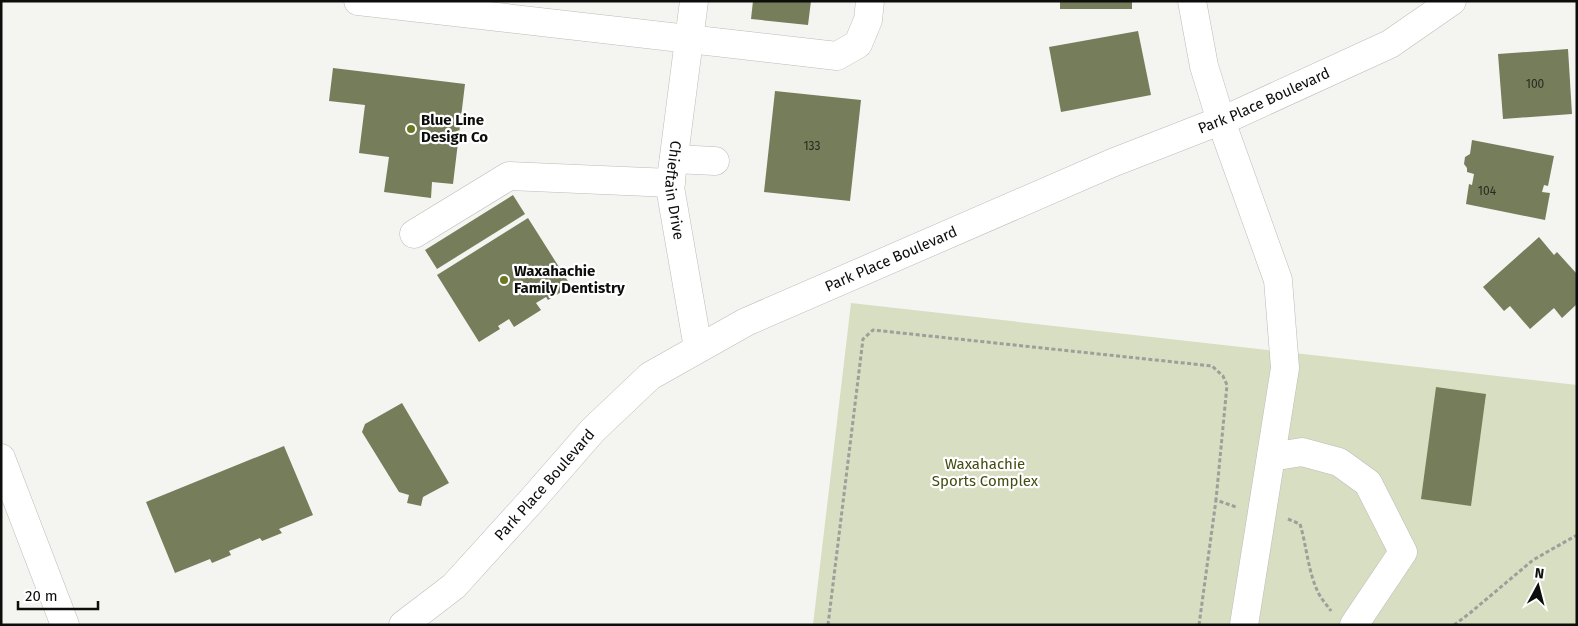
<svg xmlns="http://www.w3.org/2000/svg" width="1578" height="626" viewBox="0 0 1578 626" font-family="'Fira Sans',sans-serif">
	<rect width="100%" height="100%" fill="#f4f5f1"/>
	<path fill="#d8dec1" d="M851 303 1577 385V625H813Z"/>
	<g fill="#767d5a">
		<path d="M753 1H811L808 25 751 19Z"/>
		<rect x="1060" y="1" width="72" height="8"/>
		<path d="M1138 31 1151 95 1061 112 1049 47Z"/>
		<path d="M1568 49 1572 114 1503 119 1498 54Z"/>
		<path d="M333 68 465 84 453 184 432 182 431 198 384 192 389 157 359 153 365 105 329 101Z"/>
		<path d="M775 91 861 100 850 201 764 192Z"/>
		<path d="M1472 140 1554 156 1548 186 1544 185 1542 192 1550 193 1545 220 1466 204 1469 184 1472 185 1474 174 1467 172V168L1464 164 1465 157 1470 154Z"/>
		<path d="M513 195 525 214 437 269 425 250Z"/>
		<path d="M528 218 571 286 548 300 546 297 536 303 541 310 514 327 509 319 498 326 500 329 479 342 437 275Z"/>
		<path d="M1539 237 1554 255 1557 252 1577 274V304L1562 318 1554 308 1530 329 1510 306 1504 311 1483 287Z"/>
		<path d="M1436 387 1486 394 1471 506 1421 499Z"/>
		<path d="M402 403 449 483 423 497 421 506 407 503 409 495 399 492 362 432 365 424Z"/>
		<path d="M284 446 313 515 279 529 282 533 262 541 260 538 229 551 231 555 212 563 210 559 175 573 146 502Z"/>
	</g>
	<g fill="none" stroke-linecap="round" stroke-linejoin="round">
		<defs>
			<g id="minor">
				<path d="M358 1 837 56 858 44 868 20 870 1"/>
				<path id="s1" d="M694 1 670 187 698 348"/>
				<path d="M1192 1 1204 66 1221 121 1278 280 1285 368 1244 625"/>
				<path d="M674 159 715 161"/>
				<path d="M414 234 509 176 671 183"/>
				<path d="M1271 457 1302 452 1339 462 1368 483 1403 552 1354 625"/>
				<path d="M1 458 65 625"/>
				<path id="s2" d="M403 625 454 586 532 500 593 430 650 376 746 322 1112 163 1235 115 1390 44 1452 1"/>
			</g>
		</defs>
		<use href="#minor" stroke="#bbbcb8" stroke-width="29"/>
		<g stroke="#9e9e9b" stroke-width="3" stroke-dasharray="4 2.5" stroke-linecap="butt">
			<path d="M1288 519 1300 524C1307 547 1308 573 1319 594 1322 600 1327 605 1331 611"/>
			<path d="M828 625 863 339 873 330 1212 366 1223 376 1227 385 1216 500 1236 507"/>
			<path d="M1199 625 1216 500"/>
			<path d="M1454 625 1470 613 1533 560 1577 535"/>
		</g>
		<use href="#minor" stroke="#fff" stroke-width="28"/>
	</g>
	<g fill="#6b7722" stroke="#fff" stroke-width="2">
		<circle cx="411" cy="129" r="5"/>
		<circle cx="504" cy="280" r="5"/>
	</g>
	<g text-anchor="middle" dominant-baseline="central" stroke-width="4.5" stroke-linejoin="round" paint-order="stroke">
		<g font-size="12" fill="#272920">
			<text x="1535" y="84">100</text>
			<text x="812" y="146">133</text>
			<text x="1487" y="191">104</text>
		</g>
		<g font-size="15" fill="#0d0d0c" stroke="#fff">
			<text stroke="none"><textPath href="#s2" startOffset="1025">Park Place Boulevard</textPath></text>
			<text stroke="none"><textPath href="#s1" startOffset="191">Chieftain Drive</textPath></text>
			<text stroke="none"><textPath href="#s2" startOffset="620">Park Place Boulevard</textPath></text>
			<text stroke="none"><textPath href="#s2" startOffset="200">Park Place Boulevard</textPath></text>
		</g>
		<g font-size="15" font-weight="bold" fill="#0d0d0c" stroke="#fff" text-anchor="start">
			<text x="421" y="120">Blue Line<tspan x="421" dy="17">Design Co</tspan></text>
			<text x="514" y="271">Waxahachie<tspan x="514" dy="17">Family Dentistry</tspan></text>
		</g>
		<g font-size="15" fill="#444c0f" stroke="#fff">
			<text x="985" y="464">Waxahachie<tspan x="985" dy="17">Sports Complex</tspan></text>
		</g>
	</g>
	<rect width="1578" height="626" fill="none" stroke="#0d0d0c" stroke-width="5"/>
	<g transform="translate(1538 586) rotate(7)" stroke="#ffffff" stroke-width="4" paint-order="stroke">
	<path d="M0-4L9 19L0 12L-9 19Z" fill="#0d0d0c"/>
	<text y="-8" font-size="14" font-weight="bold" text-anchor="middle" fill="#0d0d0c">N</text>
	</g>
	<path d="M18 601v8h80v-8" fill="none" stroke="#0d0d0c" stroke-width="2.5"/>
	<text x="25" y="601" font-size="15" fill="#0d0d0c" stroke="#ffffff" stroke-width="4" paint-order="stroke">20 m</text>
</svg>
